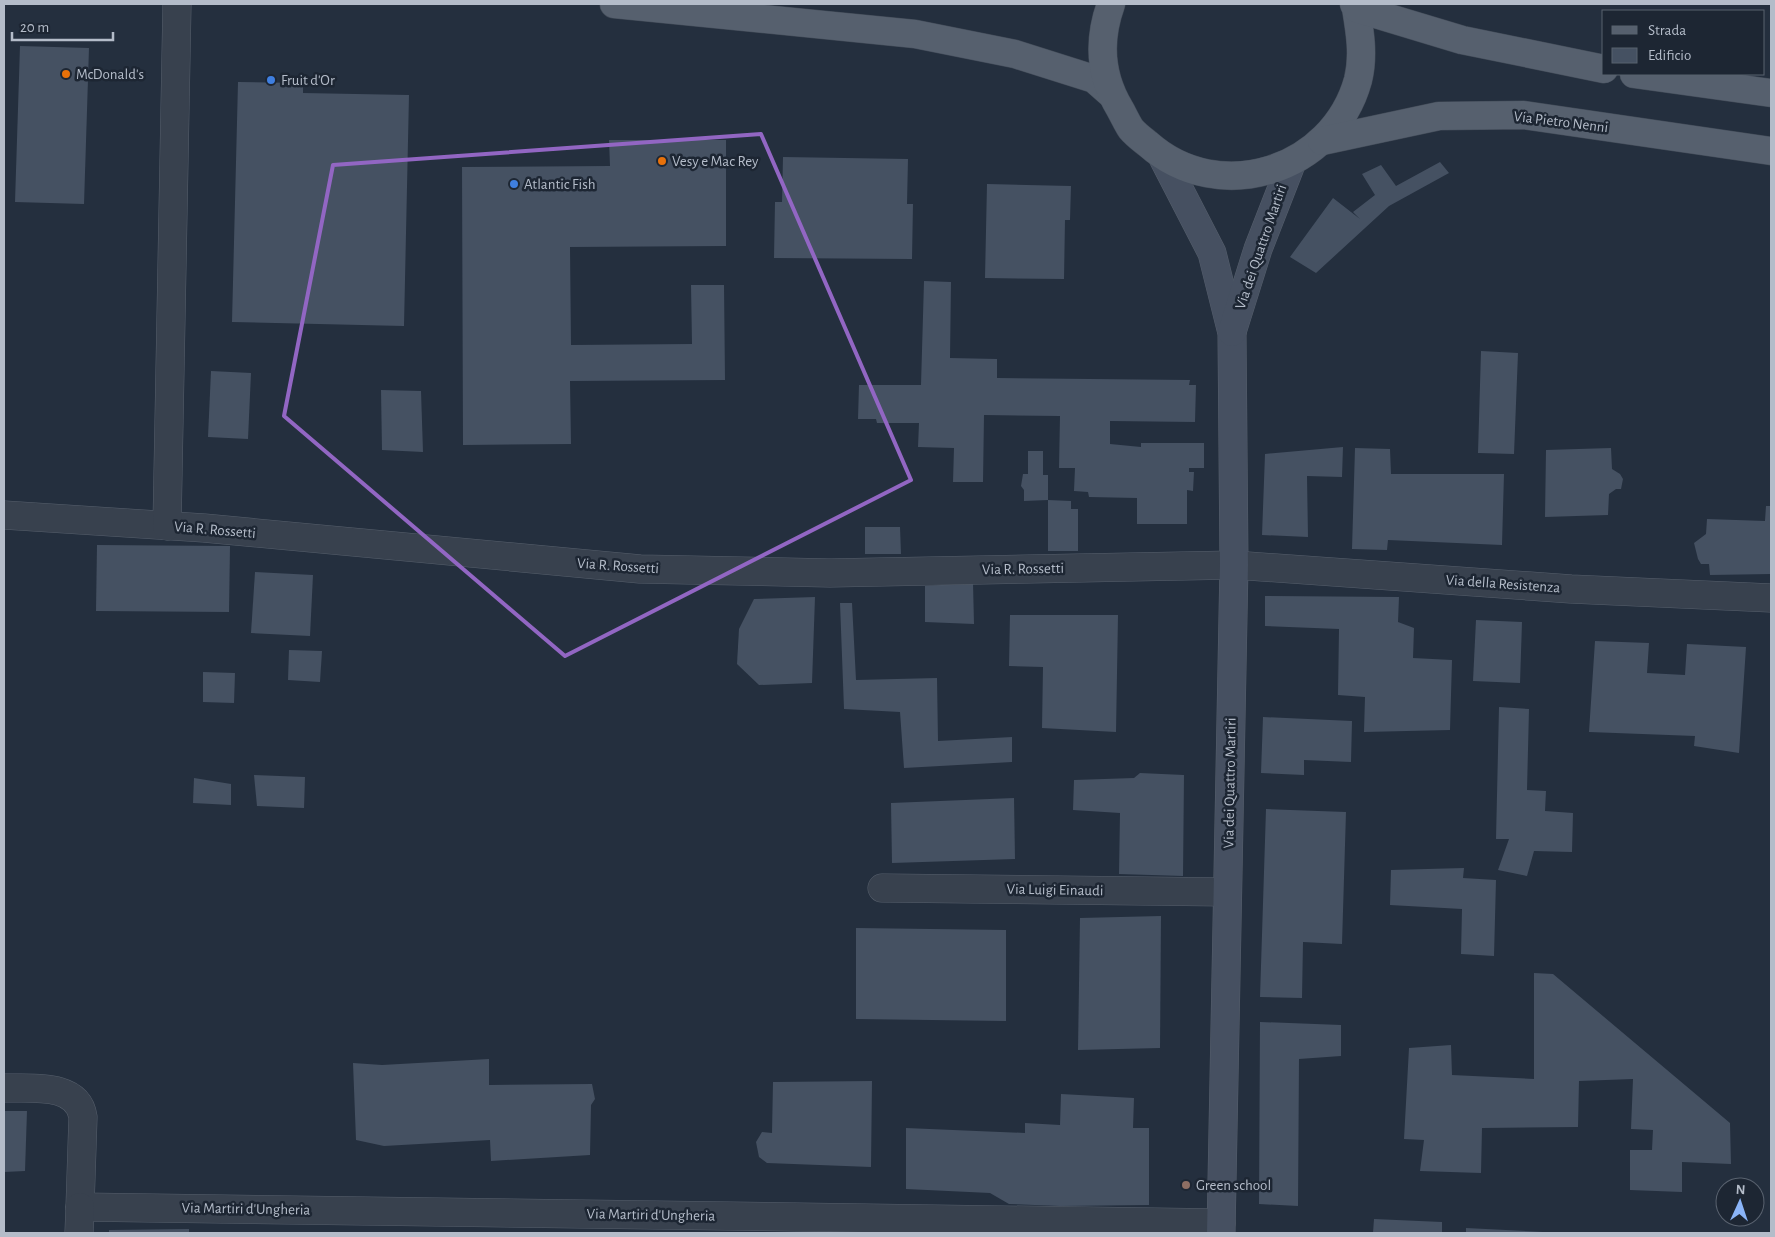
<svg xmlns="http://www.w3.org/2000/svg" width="1775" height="1237" viewBox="0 0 1775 1237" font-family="'Alegreya Sans',sans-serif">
	<rect width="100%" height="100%" fill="#242f3e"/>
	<g fill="#455162">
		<path d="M20 46 89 48 84 204 15 202Z"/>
		<path d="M238 82 303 83V93L409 95 404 326 232 322Z"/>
		<path d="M609 140H726V246L570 247 571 345 692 344 691 285H724L725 380 570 381 571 444 463 445 462 167 610 166Z"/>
		<path d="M783 157 908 159 907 204H913L912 259 774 258 775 202H782Z"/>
		<path d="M1440 162 1449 173 1389 206 1316 273 1290 257 1333 198 1360 219 1353 212 1375 195 1362 174 1381 165 1396 186Z"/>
		<path d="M987 184 1071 186 1070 220H1065L1064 279 985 278Z"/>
		<path d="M924 281 951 282 950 358 997 359V378L1190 380 1189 385H1196L1195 422 1110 421V444L1141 447V443H1204V468H1189V472H1194L1193 491 1187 490V524H1137V498L1089 497 1088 492 1074 491 1075 468H1059L1060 416 984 415 983 482H953L954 448 918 447 919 423H877L876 419H858L859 385H921Z"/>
		<path d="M1481 351 1518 353 1514 454 1478 453Z"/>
		<path d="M211 371 251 373 248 439 208 437Z"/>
		<path d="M381 390 421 391 423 452 382 450Z"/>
		<path d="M1343 447 1342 477 1307 476 1308 537 1262 535 1265 454Z"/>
		<path d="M1355 448 1390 449 1391 474H1504L1502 545 1388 540 1387 550 1352 549Z"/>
		<path d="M1611 448 1612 469 1620 474 1623 479 1621 489H1616L1609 494 1608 515 1545 517 1546 450Z"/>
		<path d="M1028 451H1043V475H1048V500L1071 501V509H1078V551H1048V500L1024 501V490L1021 486 1023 474H1028Z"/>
		<path d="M1766 506H1771V574L1710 575 1709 564H1701L1698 559 1694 543 1706 534 1707 519 1765 521Z"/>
		<path d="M865 527H900L901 554H865Z"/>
		<path d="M97 545 230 546 229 612 96 611Z"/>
		<path d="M255 572 313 575 310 636 251 633Z"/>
		<path d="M973 583 974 624 925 622V586Z"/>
		<path d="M1265 596 1399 597 1398 622 1414 628 1413 658 1452 660 1450 730 1364 732 1365 697 1338 695 1339 629 1265 626Z"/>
		<path d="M815 597 812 683 759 685 737 664 739 629 754 599Z"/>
		<path d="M840 603H852L856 680 937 678 938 741 1012 737V762L904 768 900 712 844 709Z"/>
		<path d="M1010 615H1118L1116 732 1042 728 1043 667 1009 666Z"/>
		<path d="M1476 620 1522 622 1520 683 1473 681Z"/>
		<path d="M1595 641 1649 643 1647 673 1685 675 1687 644 1746 647 1739 753 1694 746 1695 736 1589 732Z"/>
		<path d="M289 650 322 651 320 682 288 680Z"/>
		<path d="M203 672 235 673 234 703 203 702Z"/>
		<path d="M1499 707 1529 709 1527 790 1546 791 1545 811 1573 813 1572 852 1534 851 1527 876 1498 870 1509 839H1496Z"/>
		<path d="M1263 717 1352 721 1351 762 1304 760V775L1261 773Z"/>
		<path d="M1140 773 1184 775 1183 876 1119 874 1120 813 1073 810 1074 780 1134 778Z"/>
		<path d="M254 775 305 777 304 808 257 806Z"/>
		<path d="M194 778 231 784V805L193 803Z"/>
		<path d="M1014 798 1015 859 892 863 891 803Z"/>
		<path d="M1266 809 1346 812 1342 944 1303 942 1302 998 1260 997Z"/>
		<path d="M1464 868 1463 878 1496 880 1494 956 1461 954 1462 909 1390 905 1391 870Z"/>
		<path d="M1161 916 1160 1048 1078 1050 1080 918Z"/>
		<path d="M856 928 1006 930V1021L856 1019Z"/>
		<path d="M1534 973 1553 974 1730 1123 1731 1164 1682 1162V1192L1630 1190V1150H1652L1653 1130 1631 1129 1633 1079 1579 1081 1578 1127 1482 1128 1481 1173 1420 1171 1424 1140 1404 1139 1409 1048 1451 1045 1452 1075 1534 1079Z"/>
		<path d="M1260 1022 1341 1025V1056L1299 1059 1298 1206 1259 1204Z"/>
		<path d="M489 1059V1085L592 1084 595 1099 591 1105 590 1155 491 1161 490 1140 384 1146 356 1140 353 1063 382 1065Z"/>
		<path d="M872 1081 871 1167 767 1163 759 1157 756 1142 762 1132 772 1133 773 1082Z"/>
		<path d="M1061 1094 1134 1098 1133 1128H1149V1205L1060 1206 1009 1204 990 1193 906 1189V1128L1025 1133V1123L1060 1125Z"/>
		<path d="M4 1111H27L25 1171 4 1172Z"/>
		<path d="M1374 1219 1442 1222V1233H1373Z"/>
		<path d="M1466 1228 1543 1232V1233H1466Z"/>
		<path d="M189 1229V1233H109V1230Z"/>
	</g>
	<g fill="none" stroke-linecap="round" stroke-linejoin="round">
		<defs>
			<g id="street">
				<path d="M4 515 204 528 640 569 830 573 1234 565 1571 589 1771 598"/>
				<path d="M167 526 177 4"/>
				<path d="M882 888 1227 892"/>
				<path d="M4 1088C30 1089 78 1082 83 1117L80 1207 1221 1223"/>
				<path d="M79 1233 80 1207"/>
			</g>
			<g id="secondary">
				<path d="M1162 156 1212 253 1232 333 1234 565 1221 1233"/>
				<path d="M1232 332 1258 249 1292 162"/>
			</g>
			<g id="primary">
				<path d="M614 4 915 34 1015 54 1094 79 1111 94"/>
				<path d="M1111 4C1098 40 1100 76 1120 109 1124 116 1127 123 1131 129 1136 135 1143 140 1148 144 1219 207 1333 171 1358 80 1364 56 1360 32 1356 8L1354 4"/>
				<path d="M1356 8 1462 40 1604 69"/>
				<path d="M1634 74 1771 93"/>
				<path d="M1322 141 1439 116 1524 115 1771 151"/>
			</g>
		</defs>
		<use href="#street" stroke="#565f6c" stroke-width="29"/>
		<use href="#secondary" stroke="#565f6c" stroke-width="29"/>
		<use href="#primary" stroke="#414a57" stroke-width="29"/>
		<use href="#street" stroke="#38414e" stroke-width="28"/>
		<use href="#secondary" stroke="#465061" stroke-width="28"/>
		<use href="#primary" stroke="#56606e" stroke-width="28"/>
	</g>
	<path fill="none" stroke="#9266c3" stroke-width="4" stroke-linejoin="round" d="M761 134 911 480 565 656 284 416 333 165Z"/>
	<g fill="#e8710a" stroke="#1d2633" stroke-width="2">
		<circle cx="66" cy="74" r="5"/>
		<circle cx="662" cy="161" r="5"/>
	</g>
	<g fill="#3f7fe0" stroke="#1d2633" stroke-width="2">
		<circle cx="271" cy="80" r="5"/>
		<circle cx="514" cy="184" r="5"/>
	</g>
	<circle fill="#8d6e63" stroke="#1d2633" stroke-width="2" cx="1186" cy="1185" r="5"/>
	<g text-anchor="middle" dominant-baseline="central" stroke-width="5" stroke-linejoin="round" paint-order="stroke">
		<g font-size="15" fill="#b4bcc9" stroke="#1d2633" text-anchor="start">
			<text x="76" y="74">McDonald's</text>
			<text x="281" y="80">Fruit d'Or</text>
			<text x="672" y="161">Vesy e Mac Rey</text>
			<text x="524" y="184">Atlantic Fish</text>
			<text x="1196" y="1185">Green school</text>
		</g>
		<g font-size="15" fill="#b4bcc9" stroke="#1d2633">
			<text transform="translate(1561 122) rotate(7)">Via Pietro Nenni</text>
			<text transform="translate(1261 247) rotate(-71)">Via dei Quattro Martiri</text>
			<text transform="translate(215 530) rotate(5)">Via R. Rossetti</text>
			<text transform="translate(618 566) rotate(4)">Via R. Rossetti</text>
			<text transform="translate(1023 569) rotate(-1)">Via R. Rossetti</text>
			<text transform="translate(1503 584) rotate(4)">Via della Resistenza</text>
			<text transform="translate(1230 783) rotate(-89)">Via dei Quattro Martiri</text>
			<text transform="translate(1055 890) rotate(1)">Via Luigi Einaudi</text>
			<text transform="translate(246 1209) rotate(1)">Via Martiri d'Ungheria</text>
			<text transform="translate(651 1215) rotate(1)">Via Martiri d'Ungheria</text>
		</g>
	</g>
	<rect width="1775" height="1237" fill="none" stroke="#b4bcc9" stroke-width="10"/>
	<rect x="1602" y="10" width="162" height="65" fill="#1d2633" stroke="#59626f"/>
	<rect x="1612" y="26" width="25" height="8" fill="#56606e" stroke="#59626f"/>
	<text x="1648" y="35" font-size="15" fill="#b4bcc9">Strada</text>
	<rect x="1612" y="48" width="25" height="15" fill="#455162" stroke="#59626f"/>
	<text x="1648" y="60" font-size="15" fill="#b4bcc9">Edificio</text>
	<g transform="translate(1740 1202) rotate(3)"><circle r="24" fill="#1d2633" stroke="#59626f"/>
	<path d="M0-4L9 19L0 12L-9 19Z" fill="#8ab4f8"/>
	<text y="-8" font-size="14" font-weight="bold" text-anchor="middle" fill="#b4bcc9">N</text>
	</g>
	<path d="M12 32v8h101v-8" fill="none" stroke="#b4bcc9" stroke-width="2.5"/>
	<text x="20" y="32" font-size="15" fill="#b4bcc9" stroke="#1d2633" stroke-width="4" paint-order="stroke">20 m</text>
</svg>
